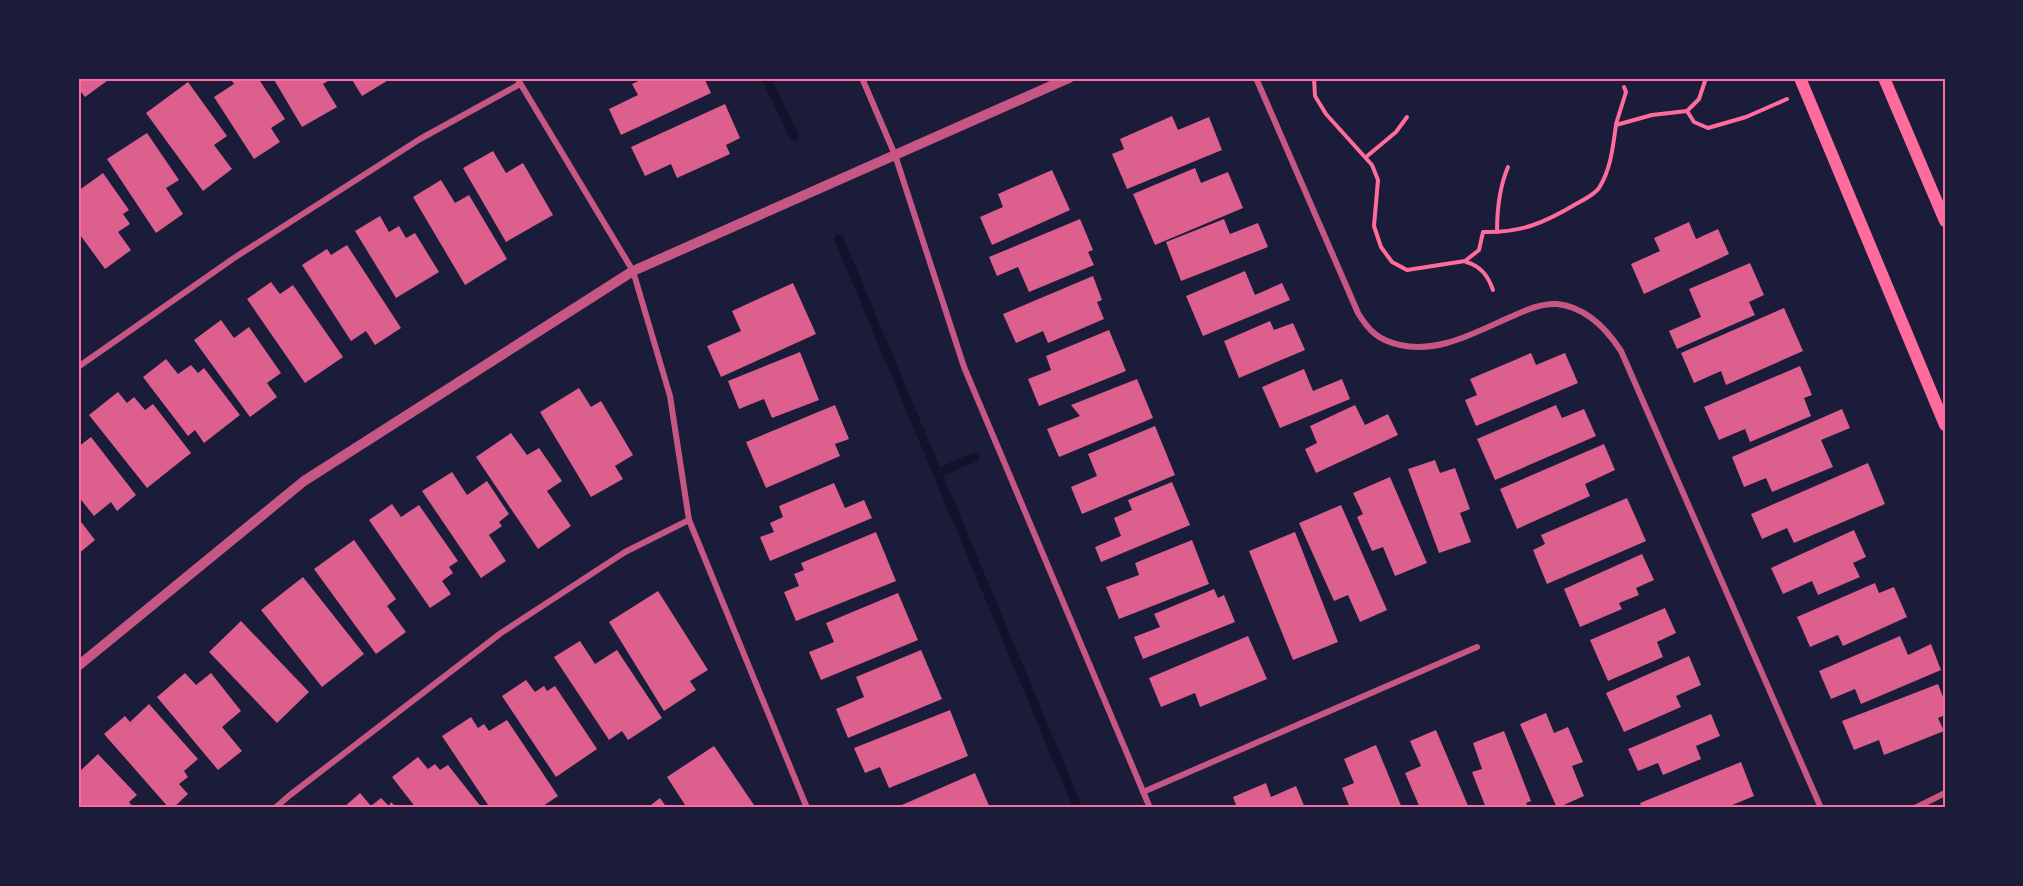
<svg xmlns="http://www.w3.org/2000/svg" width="2023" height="886" viewBox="0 0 2023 886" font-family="'Source Sans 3',sans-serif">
	<rect width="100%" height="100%" fill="#1b1b3a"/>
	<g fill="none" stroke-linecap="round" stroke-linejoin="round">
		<g stroke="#12122b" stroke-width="9">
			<path d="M766 78 794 136"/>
			<path d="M839 239 1078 808"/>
			<path d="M938 473 975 457"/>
		</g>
	</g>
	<g fill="#dd5f8e">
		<path d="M78 78H111L85 97 78 88Z"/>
		<path d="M230 78H258L285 119 271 128 280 142 254 159 214 97 234 84Z"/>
		<path d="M273 78H333L323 84 337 107 302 127Z"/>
		<path d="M351 78H392L362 96Z"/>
		<path d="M645 78H704L711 93 621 135 609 109 638 95 632 84Z"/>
		<path d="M188 82 227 136 214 145 232 169 203 191 146 113Z"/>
		<path d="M725 104 740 138 726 145 730 154 677 178 671 164 645 176 631 147Z"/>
		<path d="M1172 116 1178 130 1209 117 1222 150 1127 189 1112 154 1124 149 1120 139Z"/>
		<path d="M147 133 179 180 166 188 183 214 156 233 107 159Z"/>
		<path d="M493 151 506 173 523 163 553 215 506 242 463 168Z"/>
		<path d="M1195 168 1201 183 1228 172 1243 208 1155 245 1133 194Z"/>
		<path d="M1052 170 1070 210 992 245 980 217 1003 207 998 194Z"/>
		<path d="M103 173 129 210 123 214 130 224 118 232 131 250 105 269 78 232V191Z"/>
		<path d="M441 180 455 203 469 195 507 259 465 285 413 197Z"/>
		<path d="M380 216 389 232 399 226 406 238 415 233 439 272 396 298 355 231Z"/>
		<path d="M1080 219 1093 250 1088 252 1094 265 1029 292 1018 267 997 276 989 257Z"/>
		<path d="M1224 219 1230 234 1258 223 1268 247 1181 281 1166 242Z"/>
		<path d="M1689 222 1696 239 1718 229 1729 254 1644 294 1631 264 1660 251 1654 238Z"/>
		<path d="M347 245 401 328 375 345 366 331 351 341 302 265 327 249 331 255Z"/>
		<path d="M1750 263 1764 295 1749 302 1755 315 1677 349 1669 331 1701 317 1689 289Z"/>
		<path d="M1245 271 1255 295 1282 283 1290 300 1203 336 1186 296Z"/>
		<path d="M1093 276 1102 300 1097 302 1104 319 1048 343 1043 331 1016 343 1003 314Z"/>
		<path d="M271 282 280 294 293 285 343 357 305 383 247 299Z"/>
		<path d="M793 283 816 334 721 377 707 346 741 331 732 311Z"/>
		<path d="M1784 308 1803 351 1726 385 1721 371 1694 383 1681 353Z"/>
		<path d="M221 320 234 338 249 327 281 373 267 383 277 397 250 417 194 340Z"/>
		<path d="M1270 321 1274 330 1293 323 1305 350 1239 378 1224 341Z"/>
		<path d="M1109 330 1126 371 1039 406 1028 379 1051 370 1046 356Z"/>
		<path d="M800 352 819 400 772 418 764 399 739 409 728 381Z"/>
		<path d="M1531 353 1536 365 1565 353 1578 383 1476 426 1465 400 1477 395 1470 379Z"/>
		<path d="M166 359 178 374 191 365 198 373 204 368 240 415 204 443 195 430 188 436 143 377Z"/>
		<path d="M1800 366 1812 395 1804 398 1811 416 1750 442 1745 429 1719 440 1704 407Z"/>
		<path d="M1304 369 1313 391 1342 379 1350 399 1280 428 1262 387Z"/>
		<path d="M1137 379 1153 418 1059 457 1047 429 1080 416 1071 405Z"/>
		<path d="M579 388 591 407 601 401 633 455 615 466 623 479 591 497 540 412Z"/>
		<path d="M118 392 127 403 134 397 145 410 153 404 191 453 147 488 89 415Z"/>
		<path d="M835 405 849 439 835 444 840 456 766 488 746 442Z"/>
		<path d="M1355 405 1365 425 1388 414 1398 435 1316 473 1305 449 1317 443 1310 426Z"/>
		<path d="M1556 405 1562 418 1584 409 1596 436 1495 480 1477 439Z"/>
		<path d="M1842 409 1850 428 1821 440 1833 467 1772 492 1766 478 1744 487 1732 457Z"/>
		<path d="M1155 426 1175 475 1082 514 1071 487 1097 476 1088 454Z"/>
		<path d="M511 433 527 455 539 448 562 481 547 491 571 526 538 549 476 457Z"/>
		<path d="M91 437 136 495 117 511 111 502 94 516 78 496V447Z"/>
		<path d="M1604 444 1615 470 1585 484 1590 496 1517 529 1500 489Z"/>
		<path d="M1435 460 1440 473 1455 468 1470 509 1460 513 1471 542 1439 553 1408 469Z"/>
		<path d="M1868 463 1885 504 1794 543 1787 528 1762 539 1751 514Z"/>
		<path d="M452 472 467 495 487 481 509 514 499 522 502 526 489 535 506 561 481 578 422 491Z"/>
		<path d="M1390 477 1427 563 1395 576 1383 547 1372 551 1357 517 1363 514 1353 493Z"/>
		<path d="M1172 482 1190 525 1101 562 1095 547 1121 536 1114 518 1132 510 1128 500Z"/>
		<path d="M834 483 845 508 864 500 872 518 770 561 760 537 774 532 770 523 783 517 779 506Z"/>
		<path d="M1627 498 1646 541 1547 584 1533 550 1545 544 1541 535Z"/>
		<path d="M392 504 401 517 419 505 458 561 449 567 453 573 442 581 451 594 430 608 369 520Z"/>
		<path d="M1341 505 1387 610 1360 622 1348 595 1334 601 1299 523Z"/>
		<path d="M78 518 95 540 78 554Z"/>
		<path d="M1854 530 1866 557 1853 563 1860 577 1818 595 1812 581 1783 594 1771 568Z"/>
		<path d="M876 532 896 581 796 621 784 592 799 586 794 574 804 570 801 563Z"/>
		<path d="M1295 532 1338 642 1293 660 1249 551Z"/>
		<path d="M354 540 396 599 387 606 406 632 376 654 314 569Z"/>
		<path d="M1192 540 1209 584 1119 619 1106 587 1139 575 1135 563Z"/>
		<path d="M1642 554 1654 580 1636 588 1639 595 1619 603 1622 609 1580 627 1564 589Z"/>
		<path d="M303 577 364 654 322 687 261 610Z"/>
		<path d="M1875 583 1879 593 1894 587 1907 617 1843 646 1838 635 1810 647 1797 617Z"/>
		<path d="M1214 589 1218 598 1224 595 1235 622 1143 659 1134 637 1160 627 1154 614Z"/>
		<path d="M658 591 708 670 690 681 696 690 664 711 609 622Z"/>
		<path d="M898 593 918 640 821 680 809 652 834 642 826 623Z"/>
		<path d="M1665 608 1676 633 1657 642 1663 657 1608 681 1590 640Z"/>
		<path d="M241 621 309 692 277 723 209 652Z"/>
		<path d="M1248 636 1267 679 1200 707 1195 693 1161 707 1149 678Z"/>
		<path d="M1900 636 1908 655 1931 644 1941 670 1861 704 1855 689 1831 699 1819 671Z"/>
		<path d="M580 641 595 664 617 650 662 718 628 740 622 731 609 740 554 657Z"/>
		<path d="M921 650 942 699 848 738 836 709 864 697 856 677Z"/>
		<path d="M1689 656 1701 685 1676 696 1681 707 1624 732 1606 693Z"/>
		<path d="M185 673 196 685 211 673 241 711 222 727 242 751 218 770 157 697Z"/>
		<path d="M526 680 535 692 544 686 547 691 555 686 597 749 556 777 502 696Z"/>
		<path d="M1938 684 1945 702V715L1938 718 1944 731 1884 755 1879 740 1854 750 1842 721Z"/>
		<path d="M149 704 198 759 184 771 188 777 179 784 188 794 173 808H169L104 734 125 716 130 722Z"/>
		<path d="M950 710 968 756 889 788 880 767 865 773 854 748Z"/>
		<path d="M1546 713 1554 733 1568 727 1583 762 1572 766 1584 796 1557 808 1520 724Z"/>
		<path d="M1711 714 1720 736 1696 746 1701 759 1663 775 1658 763 1638 771 1628 749Z"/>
		<path d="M471 717 478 728 484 724 489 731 507 720 558 796 540 808H490L442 736Z"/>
		<path d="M1436 730 1469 808H1420L1405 773 1421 766 1410 741Z"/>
		<path d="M1504 731 1531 801 1526 803 1528 808H1486L1472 772 1482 769 1473 743Z"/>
		<path d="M1376 745 1402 808H1350L1342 788 1354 783 1344 759Z"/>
		<path d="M714 746 756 808H687L667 777Z"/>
		<path d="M98 754 137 795 129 802 133 807 131 808H78V773Z"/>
		<path d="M418 757 428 769 435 764 440 770 448 765 482 808H416L392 777Z"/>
		<path d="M1741 762 1754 796 1730 806 1731 808H1642L1640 803Z"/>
		<path d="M975 773 990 808H895Z"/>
		<path d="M1266 783 1271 797 1296 786 1305 808H1237L1233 797Z"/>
		<path d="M360 793 371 806 381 798 389 806 391 802 397 808H343Z"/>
		<path d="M660 798 667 808H647Z"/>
	</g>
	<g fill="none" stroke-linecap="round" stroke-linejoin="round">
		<g stroke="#ff6b9d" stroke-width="4">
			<path d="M1314 78 1315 96 1326 114 1372 165 1378 180 1374 226 1381 247 1392 262 1407 270 1465 261 1479 250 1483 232C1521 233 1544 223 1576 204 1583 200 1594 195 1599 188 1611 169 1613 146 1616 125L1652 115 1687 111"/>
			<path d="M1706 78 1699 99 1687 111 1694 122 1708 128 1746 117 1787 99"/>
			<path d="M1616 124 1626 92 1624 87"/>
			<path d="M1366 157 1396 132 1407 117"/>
			<path d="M1497 232C1497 210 1499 188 1508 167"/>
			<path d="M1466 262C1481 266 1488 276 1493 290"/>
		</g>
		<g stroke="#c65784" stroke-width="6">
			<path d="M517 78 633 271 670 396 689 520 807 808"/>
			<path d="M862 78 895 155 964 367 1150 808"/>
			<path d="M1256 78 1358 313C1369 331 1378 340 1400 345 1440 354 1477 331 1513 316 1526 310 1542 303 1557 304 1586 307 1606 328 1621 351L1821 808"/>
			<path d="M78 367 234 258 420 139 520 84"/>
			<path d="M1143 792 1477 647"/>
			<path d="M275 808 290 795 501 633 625 552 689 520"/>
			<path d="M1915 808 1945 793"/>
		</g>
		<path stroke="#c65784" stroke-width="10" d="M78 666 304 481 633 271 1069 78"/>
		<g stroke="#ff6b9d" stroke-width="12">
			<path d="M1800 78 1945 425"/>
			<path d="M1884 78 1945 221"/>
		</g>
	</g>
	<rect width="2023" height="886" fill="none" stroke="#1b1b3a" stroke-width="159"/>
	<rect x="80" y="80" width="1864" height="726" fill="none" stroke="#ff6b9d" stroke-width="2"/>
</svg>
